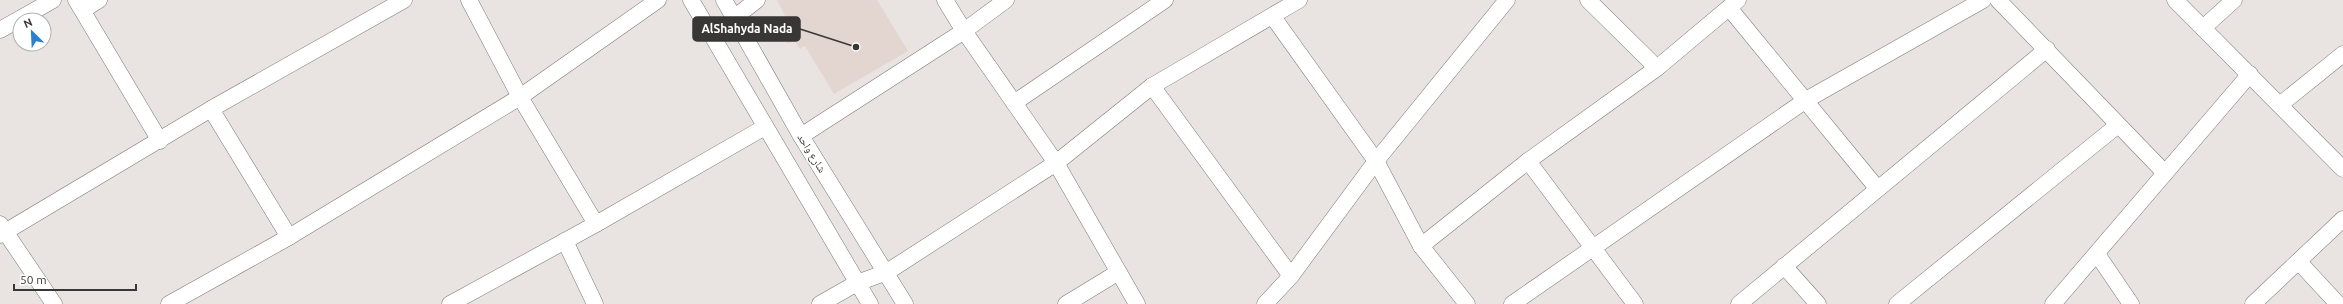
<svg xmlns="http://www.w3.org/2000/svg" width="2343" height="304" viewBox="0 0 2343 304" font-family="Ubuntu,'Noto Naskh Arabic',sans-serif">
	<rect width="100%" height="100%" fill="#e9e4e2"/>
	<path fill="#e3d6d1" d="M877 0 908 51 834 94 805 46 800 49 794 40 788 44 776 26 786 18 777 0Z"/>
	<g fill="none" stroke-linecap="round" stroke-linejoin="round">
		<defs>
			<g id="minor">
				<path d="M76 0 160 141"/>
				<path d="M469 0 520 97 596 224"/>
				<path d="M691 0 870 304"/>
				<path d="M724 0 801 136 905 304"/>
				<path d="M945 0 964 31 1056 163 1137 304"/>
				<path d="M1588 0 1657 68"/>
				<path d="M1998 0 2165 173"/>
				<path d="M2175 0 2343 169"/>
				<path d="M1730 9 1877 188"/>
				<path d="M83 10 99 0"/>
				<path d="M1273 17 1376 161 1421 246 1467 304"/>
				<path d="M734 18 757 0"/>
				<path d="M2203 28 2234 0"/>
				<path d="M0 30 53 0"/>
				<path d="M1152 86 1291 276"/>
				<path d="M1014 103 1165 0"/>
				<path d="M2281 104 2343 54"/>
				<path d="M211 109 289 237"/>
				<path d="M801 136 964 31 1006 0"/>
				<path d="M1528 161 1635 304"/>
				<path d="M0 224 54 304"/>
				<path d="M0 235 211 109 404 0"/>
				<path d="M565 241 595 304"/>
				<path d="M1421 246 1528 161 1657 68 1738 0"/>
				<path d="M2097 254 2131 304"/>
				<path d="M2299 262 2338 304"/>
				<path d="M1784 266 1818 304"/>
				<path d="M169 304 289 237 520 97 658 0"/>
				<path d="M450 304 596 224 765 127"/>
				<path d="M820 304 857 283 887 272 1056 163 1152 86 1299 0"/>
				<path d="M1066 304 1117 273"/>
				<path d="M1265 304 1291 276 1376 161 1507 0"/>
				<path d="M1512 304 1806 100 1983 0"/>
				<path d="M1739 304 2047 49"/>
				<path d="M1897 304 2118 125"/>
				<path d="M2053 304 2250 74"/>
				<path d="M2253 304 2343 219"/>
			</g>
		</defs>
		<use href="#minor" stroke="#7e7978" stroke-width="17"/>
		<use href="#minor" stroke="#fff" stroke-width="16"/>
	</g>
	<g text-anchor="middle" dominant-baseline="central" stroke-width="3.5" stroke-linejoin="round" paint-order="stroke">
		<g font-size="11" fill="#393736" stroke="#fff">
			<text transform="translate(812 153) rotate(58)">شارع واحد</text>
		</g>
	</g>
	<path fill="none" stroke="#393736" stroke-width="1.5" d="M856 47L800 29"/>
	<circle fill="#393736" stroke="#fff" stroke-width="1.5" cx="856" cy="47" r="4"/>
	<rect fill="#393736" stroke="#393736" stroke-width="1.5" x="693" y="17" width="107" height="24" rx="4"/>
	<g font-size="12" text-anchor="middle" font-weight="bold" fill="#fff">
		<text x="747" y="33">AlShahyda Nada</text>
	</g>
	<g transform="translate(32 32) rotate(336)"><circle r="19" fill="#ffffff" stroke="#b0afaf"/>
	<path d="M0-3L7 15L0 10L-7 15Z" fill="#2b80ce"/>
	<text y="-6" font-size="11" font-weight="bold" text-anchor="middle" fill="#393736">N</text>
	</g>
	<path d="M14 284v6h122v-6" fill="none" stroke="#393736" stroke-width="2"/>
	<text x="20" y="284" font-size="12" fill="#393736" stroke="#ffffff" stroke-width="3" paint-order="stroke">50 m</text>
</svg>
